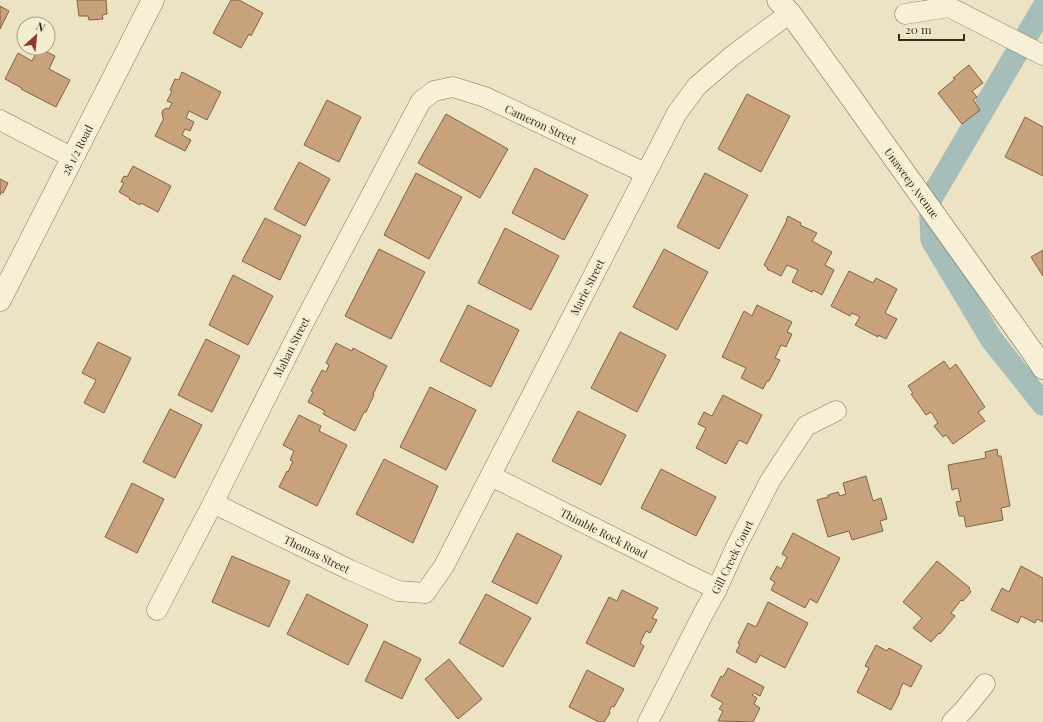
<svg xmlns="http://www.w3.org/2000/svg" width="1043" height="722" viewBox="0 0 1043 722" font-family="'Playfair Display',serif">
	<rect width="100%" height="100%" fill="#ebe3c3"/>
	<g fill="none" stroke-linecap="round" stroke-linejoin="round">
		<path stroke="#a5beba" stroke-width="23" d="M1043 8 930 200 932 240 992 340 1043 404"/>
	</g>
	<g fill="#c7a27b" stroke="#826242">
		<path d="M77 0H106L107 14 102 15 103 19 89 20 88 16H79Z"/>
		<path d="M231 0H239L263 13 251 36 249 34 241 48 213 33Z"/>
		<path d="M0 6 9 11 0 29Z"/>
		<path d="M36 48H39L55 56 49 69 70 80 56 107 21 89 22 88 5 79 18 53 32 61 36 53 34 52Z"/>
		<path d="M969 65 983 83 972 91 977 97 973 100 980 110 962 124 938 93 955 79 953 78Z"/>
		<path d="M182 72 221 92 207 120 189 111 186 118 194 122 190 131 185 129 182 135 191 140 185 151 155 136 164 118H163L162 113 163 110 167 108 169 109 172 103 167 101 172 91 170 90 175 79 179 80Z"/>
		<path d="M747 94 790 116 761 172 718 149Z"/>
		<path d="M327 100 361 117 339 162 304 145Z"/>
		<path d="M446 114 508 149 480 198 418 163Z"/>
		<path d="M1025 117 1043 127V176L1005 157Z"/>
		<path d="M299 162 330 179 305 226 274 209Z"/>
		<path d="M133 166 171 186 158 212 141 203 140 205 129 199 130 198 119 192 124 183 121 182 124 176 127 177Z"/>
		<path d="M535 168 588 195 564 240 512 213Z"/>
		<path d="M416 173 462 197 429 259 384 235Z"/>
		<path d="M705 173 748 195 719 249 677 227Z"/>
		<path d="M0 179 8 183 3 193 1 192 0 195Z"/>
		<path d="M788 216 801 223 800 225 817 233 812 241 832 252 825 265 834 270 822 295 813 290 812 292 792 282 798 270 787 265 781 276 767 269 768 268 764 265 787 220H786Z"/>
		<path d="M265 218 301 236 280 280 242 261Z"/>
		<path d="M505 228 559 256 531 310 478 283Z"/>
		<path d="M379 249 425 272 391 339 345 316Z"/>
		<path d="M664 249 708 272 677 330 633 307Z"/>
		<path d="M1043 250V276L1031 257Z"/>
		<path d="M849 271 873 283 876 278 897 289 885 313 897 319 886 339 878 335V337L855 325 860 317 852 313 850 316 831 306Z"/>
		<path d="M233 275 273 296 248 345 209 325Z"/>
		<path d="M468 305 519 330 491 387 440 361Z"/>
		<path d="M757 305 792 322 787 332 792 334 786 347 781 345 775 358 780 360 769 381H767L763 389 741 378 746 368 722 357 744 311 752 316Z"/>
		<path d="M620 332 666 355 637 412 591 388Z"/>
		<path d="M206 339 240 356 212 412 178 395Z"/>
		<path d="M98 342 131 358 104 413 84 403 91 389H92L96 380 82 373Z"/>
		<path d="M336 343 352 351 353 348 387 366 373 394 374 395 366 412H364L355 431 323 414 325 411 308 402 313 392 311 391 322 370 326 372 329 365 326 363Z"/>
		<path d="M944 361 950 369 956 364 985 407 978 412 985 421 953 444 946 435 943 437 934 426 938 423 931 412 926 415 911 394 913 393 908 386Z"/>
		<path d="M430 387 476 410 446 470 400 447Z"/>
		<path d="M723 395 762 415 747 444 739 440 726 464 696 448 706 428 698 424 704 412 712 416Z"/>
		<path d="M170 409 202 425 175 478 143 462Z"/>
		<path d="M578 411 626 435 601 485 552 461Z"/>
		<path d="M299 415 321 426 319 431 347 445 317 506 279 487 287 471 288 472 293 461 290 460 294 451 283 445Z"/>
		<path d="M997 449 998 456H1001L1010 506 1001 508 1003 520 966 527 964 516H959L956 502 961 501 958 488 952 490 948 465 986 458 985 452Z"/>
		<path d="M384 459 438 486 413 543 356 514Z"/>
		<path d="M661 469 716 497 696 536 641 508Z"/>
		<path d="M866 476 873 501 881 498 887 519 880 521 883 531 852 540 849 531 828 537 817 500 828 497V495L838 492 840 496 846 494 843 483Z"/>
		<path d="M132 483 164 499 137 553 105 537Z"/>
		<path d="M517 533 562 556 537 604 492 582Z"/>
		<path d="M793 533 840 558 817 603 810 599 805 608 771 590 775 582 770 579 777 566 781 569 787 557 782 554Z"/>
		<path d="M232 556 290 581 269 627 212 602Z"/>
		<path d="M937 561 970 588 969 589 971 592 963 601 961 600 951 613 955 616 940 634 939 633 931 642 913 628 922 618 903 602Z"/>
		<path d="M1021 566 1043 578V622L1037 619 1035 623 1021 616 1018 623 991 610 1002 588 1009 592Z"/>
		<path d="M622 590 658 608 652 618 657 620 650 633 646 631 640 643 644 646 634 667 586 643 609 597 617 601Z"/>
		<path d="M307 594 368 625 348 665 287 634Z"/>
		<path d="M486 594 531 618 503 667 459 643Z"/>
		<path d="M768 602 808 623 785 668 760 655 756 663 736 652 740 644 738 643 748 623 756 627Z"/>
		<path d="M384 641 421 659 402 699 365 681Z"/>
		<path d="M876 645 887 651 889 648 922 666 911 687 903 683 899 692H900L891 710 857 692 869 668 865 666Z"/>
		<path d="M449 659 482 699 458 719 425 679Z"/>
		<path d="M728 668 764 687 760 696 754 693 752 695 757 698 754 704 760 708 753 722 718 721 723 711 719 709 723 703 711 696 721 676 723 677Z"/>
		<path d="M587 670 624 689 614 707 612 706 609 711 610 713 604 722H599L569 707Z"/>
	</g>
	<g fill="none" stroke-linecap="round" stroke-linejoin="round">
		<defs>
			<g id="minor">
				<path d="M905 14 949 7 1043 55"/>
				<path d="M0 120 73 158"/>
				<path d="M491 476 686 574 717 589"/>
				<path d="M213 503 350 570 398 591 425 593 444 566 677 113 697 86 732 56 790 13"/>
				<path d="M157 610 213 503 303 324 421 101 434 91 453 87 485 97 645 173"/>
				<path d="M648 722 703 614 717 589 736 547 770 481 806 426 836 411"/>
				<path d="M952 722 963 711 985 684"/>
			</g>
			<path id="tertiary" d="M0 300 153 0"/>
			<path id="secondary" d="M778 0 790 13 837 78 1034 354 1043 368"/>
		</defs>
		<use href="#minor" stroke="#85755b" stroke-width="21"/>
		<use href="#tertiary" stroke="#85755b" stroke-width="23"/>
		<use href="#secondary" stroke="#66563e" stroke-width="23"/>
		<use href="#minor" stroke="#f7f0d6" stroke-width="20"/>
		<use href="#tertiary" stroke="#f7f0d6" stroke-width="22"/>
		<use href="#secondary" stroke="#f7f0d6" stroke-width="22"/>
	</g>
	<g text-anchor="middle" dominant-baseline="central" stroke-width="3" stroke-linejoin="round" paint-order="stroke">
		<g font-size="11" fill="#352c1e" stroke="#f3edd2">
			<text transform="translate(541 124) rotate(25)">Cameron Street</text>
			<text transform="translate(77 150) rotate(-63)">28 1/2 Road</text>
			<text transform="translate(912 183) rotate(54)">Unaweep Avenue</text>
			<text transform="translate(587 287) rotate(-63)">Marie Street</text>
			<text transform="translate(291 347) rotate(-63)">Mahan Street</text>
			<text transform="translate(604 533) rotate(27)">Thimble Rock Road</text>
			<text transform="translate(317 554) rotate(26)">Thomas Street</text>
			<text transform="translate(732 557) rotate(-64)">Gill Creek Court</text>
		</g>
	</g>
	<g transform="translate(36 36) rotate(27)"><circle r="19" fill="#f3edd2" stroke="#a7a08a"/>
	<path d="M0-3L7 15L0 10L-7 15Z" fill="#90382f"/>
	<text y="-6" font-size="11" font-weight="bold" text-anchor="middle" fill="#352c1e">N</text>
	</g>
	<path d="M899 34v6h65v-6" fill="none" stroke="#352c1e" stroke-width="2"/>
	<text x="905" y="34" font-size="12" fill="#352c1e" stroke="#f3edd2" stroke-width="3" paint-order="stroke">20 m</text>
</svg>
